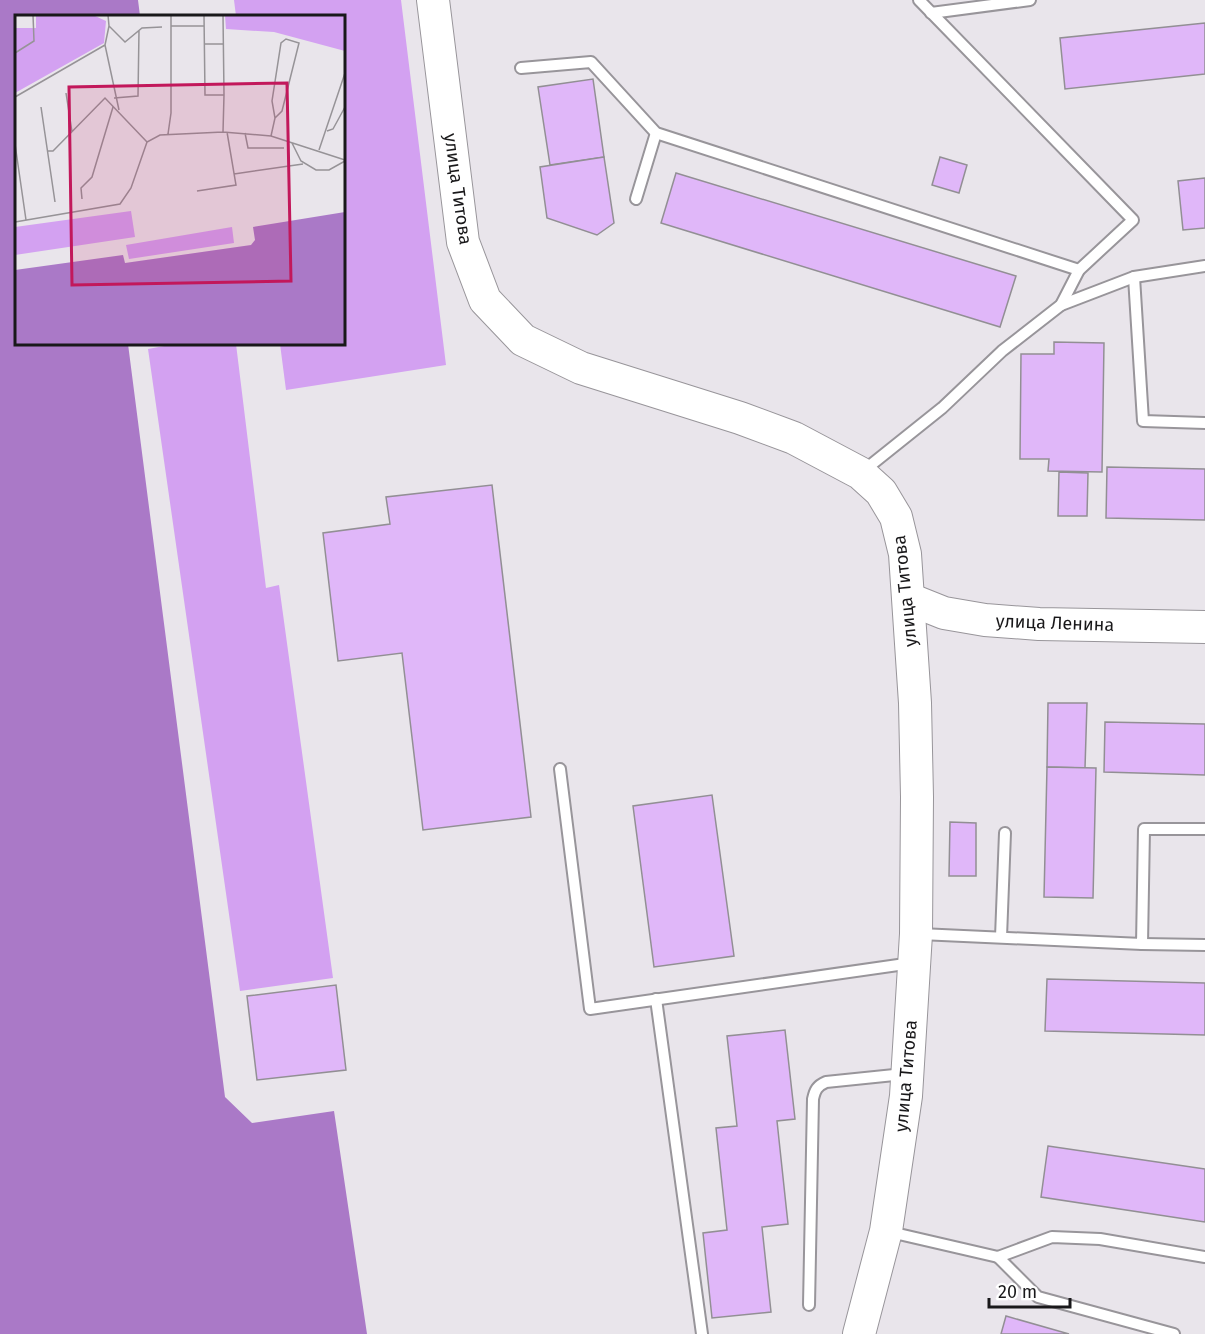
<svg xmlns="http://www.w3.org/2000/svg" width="1205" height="1334" viewBox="0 0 1205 1334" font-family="'Fira Sans',sans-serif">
	<rect width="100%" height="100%" fill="#e9e5eb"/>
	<g fill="#d3a1f1">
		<path d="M234 0H401L446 365 286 390 280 344H344V16H236Z"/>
		<path d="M175 344H236L266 588 279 585 333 978 240 991 148 349Z"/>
	</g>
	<path fill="#aa79c7" d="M0 0H138L140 16H16V344H128L225 1097 252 1123 334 1111 367 1334H0Z"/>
	<g fill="#e0b7f9" stroke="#928f94" stroke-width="1.5">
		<path d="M1205 23V74L1065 89 1060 38Z"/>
		<path d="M593 79 604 157 550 165 538 87Z"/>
		<path d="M604 157 614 223 597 235 547 218 540 167Z"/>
		<path d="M940 157 967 165 959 193 932 185Z"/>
		<path d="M676 173 1016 276 1000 327 661 223Z"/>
		<path d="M1205 178V228L1183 230 1178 181Z"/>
		<path d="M1054 342 1104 343 1102 472 1048 471 1049 459H1020L1021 354H1054Z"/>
		<path d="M1107 467 1205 469V520L1106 518Z"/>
		<path d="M1059 472 1088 473 1087 516H1058Z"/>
		<path d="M492 485 531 817 423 830 402 653 338 661 323 533 390 524 386 497Z"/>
		<path d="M1048 703H1087L1085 768 1047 767Z"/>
		<path d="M1105 722 1205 724V775L1104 772Z"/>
		<path d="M1047 767 1096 768 1093 898 1044 897Z"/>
		<path d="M712 795 734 956 654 967 633 806Z"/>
		<path d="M950 822 976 823V876H949Z"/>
		<path d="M1047 979 1205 983V1035L1045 1031Z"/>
		<path d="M336 985 346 1070 257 1080 247 996Z"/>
		<path d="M785 1030 795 1119 777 1121 788 1224 762 1227 771 1312 712 1318 703 1233 727 1230 716 1128 737 1126 727 1036Z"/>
		<path d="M1048 1146 1205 1169V1222L1041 1197Z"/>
		<path d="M1006 1316 1069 1334H1001Z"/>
	</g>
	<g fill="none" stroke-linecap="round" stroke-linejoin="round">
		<defs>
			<g id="service">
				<path d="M931 13 1030 0"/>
				<path d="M521 68 591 62 656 133 1079 270"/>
				<path d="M636 199 656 133"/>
				<path d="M1134 277 1143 421 1205 423"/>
				<path d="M1061 305 1134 277 1205 266"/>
				<path d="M862 472 942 408 1002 351 1061 305 1079 270 1133 220 919 0"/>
				<path d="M560 769 590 1009 912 963"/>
				<path d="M920 934 1142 944 1144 829H1205"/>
				<path d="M1001 937 1005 833"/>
				<path d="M1142 944 1205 945"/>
				<path d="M656 999 702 1334"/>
				<path d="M890 1232 998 1257 1052 1237 1100 1239 1205 1257"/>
				<path d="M998 1257 1038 1297 1174 1334"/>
				<path d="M809 1305 813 1099C815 1090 817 1086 826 1082L904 1074"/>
			</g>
			<g id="secondary">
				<path d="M433 0 463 242 485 300 523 340 581 368 740 418 794 438 860 473 881 492 896 517 905 554 915 703 917 797 916 934 906 1096 886 1231 859 1334"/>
				<path d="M909 599 944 613 985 620 1039 624 1205 627"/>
			</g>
		</defs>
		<use href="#service" stroke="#98959a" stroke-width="14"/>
		<use href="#secondary" stroke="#98959a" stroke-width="34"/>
		<use href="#service" stroke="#fff" stroke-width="10"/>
		<use href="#secondary" stroke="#fff" stroke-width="32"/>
	</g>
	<g text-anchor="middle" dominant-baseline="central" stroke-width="5" stroke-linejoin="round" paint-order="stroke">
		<g font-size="18" fill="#19181a" stroke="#fff">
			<text transform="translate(458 189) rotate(82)">улица Титова</text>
			<text transform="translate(905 591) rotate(-96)">улица Титова</text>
			<text transform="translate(1055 623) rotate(2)">улица Ленина</text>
			<text transform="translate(906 1076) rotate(-85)">улица Титова</text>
		</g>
	</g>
	<g transform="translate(15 15)">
		<rect width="330" height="330" fill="#e9e5eb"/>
		<path d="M21 0H78L91 6 89 28 0 78V13H21ZM210 0H330V36L259 17 211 14ZM116 196 120 222 0 240V212ZM217 212 219 228 114 244 111 230Z" fill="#d3a1f1"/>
		<path d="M330 197V330H0V255L108 240 110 248 236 230 240 225 238 212Z" fill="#aa79c7"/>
		<path fill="none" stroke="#969397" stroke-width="1.5" d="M93 0 94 11 110 27 127 13 147 12M189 0 190 80H209L208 117M208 0 209 80M156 11H189M189 29H208M90 30 94 11M0 38 19 26 18 0M51 78 57 117M0 82 90 30 104 95M99 83 123 81 124 15M26 92 40 187M312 116 318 114 330 92M230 118 233 133H269M153 119 156 98V0M256 121 260 103 257 86 266 28 271 24 284 28 267 96 260 103M277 128 286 146 301 155H314L330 146M0 129 11 205M304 135 330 58M33 136H38L90 83 132 127M219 159 288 149M182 176 221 170 212 117M67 184 66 173 77 162 98 92M0 207 105 189 116 173 132 127 145 120 208 117 256 121 330 145"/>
		<path fill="#c2185b" fill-opacity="0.15" stroke="#c2185b" stroke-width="3" d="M272 68 276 266 57 270 54 72Z"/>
		<rect width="330" height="330" fill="none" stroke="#19181a" stroke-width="3"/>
	</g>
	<path d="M989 1298v9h81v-9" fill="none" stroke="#19181a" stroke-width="3"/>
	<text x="998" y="1298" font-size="18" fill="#19181a" stroke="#ffffff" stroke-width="4.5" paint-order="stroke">20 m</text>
</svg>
